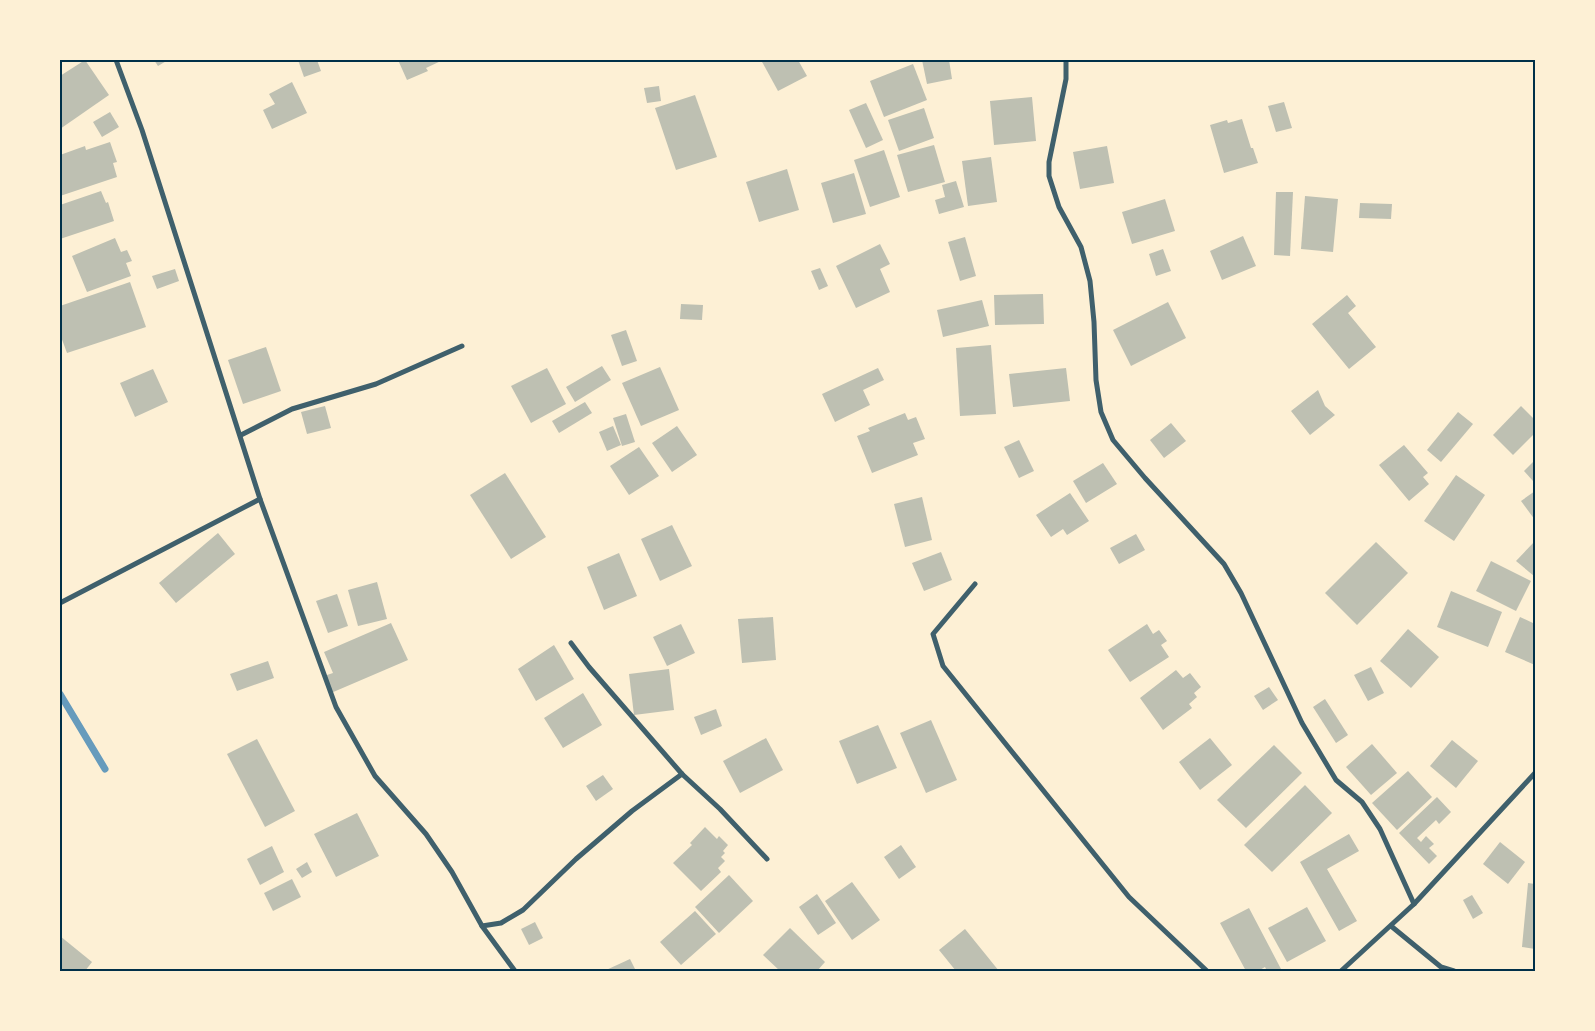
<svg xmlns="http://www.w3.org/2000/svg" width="1595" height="1031" viewBox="0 0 1595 1031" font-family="Lora,serif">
	<rect width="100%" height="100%" fill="#fdf0d5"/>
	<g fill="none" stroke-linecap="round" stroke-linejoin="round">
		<path stroke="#669bbc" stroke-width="7" d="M60 694 105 769"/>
	</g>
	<g fill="#bec0b2">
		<path d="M85 60 109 95 60 129V76Z"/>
		<path d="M154 60H168L158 66Z"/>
		<path d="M298 60H317L321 71 304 77Z"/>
		<path d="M398 60H443L426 68 428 71 407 80Z"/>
		<path d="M761 60H798L807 76 778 91Z"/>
		<path d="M922 60H949L952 79 927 84Z"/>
		<path d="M913 64 927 100 884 117 870 81Z"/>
		<path d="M292 82 307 113 272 129 263 110 275 104 269 94Z"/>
		<path d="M659 86 661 101 647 103 644 88Z"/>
		<path d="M695 95 717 157 676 170 655 108Z"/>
		<path d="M1032 97 1036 141 994 145 990 101Z"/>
		<path d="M1284 102 1292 128 1276 132 1268 106Z"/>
		<path d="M866 103 883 140 866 148 849 110Z"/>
		<path d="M924 108 934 138 899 151 888 120Z"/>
		<path d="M110 112 119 127 102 137 93 122Z"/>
		<path d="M1242 119 1251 148H1253L1258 163 1224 173 1210 125 1227 120 1228 123Z"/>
		<path d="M110 142 117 162 113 163 117 177 60 196V155L85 146 86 150Z"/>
		<path d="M934 145 945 182 908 192 897 155Z"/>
		<path d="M1107 146 1114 183 1080 189 1073 152Z"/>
		<path d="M884 150 900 197 870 207 854 160Z"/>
		<path d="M991 157 997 202 968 206 962 161Z"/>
		<path d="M787 169 799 210 759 222 746 182Z"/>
		<path d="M854 173 866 214 833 223 821 183Z"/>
		<path d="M956 181 964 207 939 214 935 200 945 197 942 185Z"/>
		<path d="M101 191 106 203 108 202 114 221 60 239V205Z"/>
		<path d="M1276 192H1293L1290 256 1274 255Z"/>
		<path d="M1305 196 1338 199 1333 252 1301 249Z"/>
		<path d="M1165 199 1175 231 1132 244 1122 212Z"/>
		<path d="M1360 203 1392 204 1391 219 1359 218Z"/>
		<path d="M1243 236 1256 266 1222 280 1210 251Z"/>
		<path d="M965 237 976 276 960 281 948 242Z"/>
		<path d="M115 238 121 252 127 250 132 261 126 263 131 276 87 292 72 256Z"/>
		<path d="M880 244 890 264 880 269 890 292 856 308 836 266Z"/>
		<path d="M1163 249 1171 271 1156 276 1149 254Z"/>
		<path d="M820 268 828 286 819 290 811 271Z"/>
		<path d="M175 269 179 281 157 289 152 276Z"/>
		<path d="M130 282 146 327 67 353 60 334V306Z"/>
		<path d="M1043 294 1044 324 995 325 994 295Z"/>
		<path d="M1347 295 1356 306 1348 313 1376 347 1349 369 1312 324Z"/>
		<path d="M982 300 989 326 943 337 937 310Z"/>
		<path d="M1168 302 1186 338 1131 366 1113 330Z"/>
		<path d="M681 304 703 305 702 320 680 319Z"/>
		<path d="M626 330 637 361 622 366 611 335Z"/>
		<path d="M991 345 996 414 960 416 956 348Z"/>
		<path d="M266 347 281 391 243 404 228 360Z"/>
		<path d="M602 366 611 380 575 402 566 387Z"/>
		<path d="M660 367 679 410 641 426 622 383Z"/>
		<path d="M547 368 566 404 531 423 511 386Z"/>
		<path d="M878 368 884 380 863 390 870 405 835 422 822 394Z"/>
		<path d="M1066 368 1070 401 1013 407 1009 374Z"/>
		<path d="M153 369 168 402 135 417 120 383Z"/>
		<path d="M1318 390 1325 406 1335 415 1310 435 1291 411Z"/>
		<path d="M585 402 592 413 559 433 552 421Z"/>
		<path d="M325 406 331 428 307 434 301 412Z"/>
		<path d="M1521 406 1535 420V433L1513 455 1493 435Z"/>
		<path d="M1458 412 1473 424 1441 462 1427 450Z"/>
		<path d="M905 413 908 420 916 417 925 439 913 443 918 455 872 473 857 436 870 431 868 428Z"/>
		<path d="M626 414 635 442 622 446 613 418Z"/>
		<path d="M1171 423 1186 441 1164 458 1150 440Z"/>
		<path d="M613 426 621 445 607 451 599 432Z"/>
		<path d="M677 426 697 455 672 472 652 443Z"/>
		<path d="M1019 440 1034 471 1019 478 1004 447Z"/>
		<path d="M1404 445 1428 473 1423 477 1429 484 1409 501 1379 465Z"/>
		<path d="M639 447 659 476 629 495 610 466Z"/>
		<path d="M1535 460V480L1533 481 1524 471Z"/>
		<path d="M1103 463 1117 484 1086 503 1073 481Z"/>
		<path d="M505 473 546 537 511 559 470 495Z"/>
		<path d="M1456 475 1485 495 1454 541 1424 521Z"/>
		<path d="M1535 491V520L1521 501Z"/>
		<path d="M1070 493 1089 521 1067 535 1063 529 1051 537 1036 515Z"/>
		<path d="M922 497 932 540 905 547 894 504Z"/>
		<path d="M672 525 692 566 660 581 641 539Z"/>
		<path d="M218 533 235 554 176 603 159 583Z"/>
		<path d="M1136 534 1145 550 1119 564 1110 548Z"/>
		<path d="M1535 541V575L1534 576 1516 561Z"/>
		<path d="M1376 542 1408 573 1357 625 1325 593Z"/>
		<path d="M941 552 952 580 924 591 912 563Z"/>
		<path d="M619 553 637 596 604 610 587 567Z"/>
		<path d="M1491 561 1531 581 1516 611 1476 591Z"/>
		<path d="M377 582 387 619 358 626 348 590Z"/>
		<path d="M1451 591 1502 612 1488 647 1437 627Z"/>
		<path d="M337 594 348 626 328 633 316 601Z"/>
		<path d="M773 617 776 660 742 663 738 619Z"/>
		<path d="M1520 617 1535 624V665L1505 652Z"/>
		<path d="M391 623 408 660 331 693 324 676 333 673 324 652Z"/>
		<path d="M681 624 695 653 667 666 653 637Z"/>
		<path d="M1147 624 1153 634 1159 630 1167 641 1161 645 1169 657 1130 682 1108 650Z"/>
		<path d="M1408 629 1439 657 1411 688 1380 661Z"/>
		<path d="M554 645 574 679 536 701 518 669Z"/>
		<path d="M268 661 274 678 237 691 230 674Z"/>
		<path d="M1371 667 1384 693 1368 701 1354 675Z"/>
		<path d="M669 669 674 710 634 715 629 674Z"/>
		<path d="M1176 670 1183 678 1190 673 1201 687 1194 693 1197 697 1189 704 1192 708 1163 730 1140 698Z"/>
		<path d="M1269 687 1278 700 1263 710 1254 696Z"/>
		<path d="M583 693 602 725 563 748 544 718Z"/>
		<path d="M1325 699 1348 735 1336 743 1313 707Z"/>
		<path d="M716 709 722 726 701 735 694 717Z"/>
		<path d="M931 720 957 780 926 793 900 733Z"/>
		<path d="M878 725 897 768 857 784 839 741Z"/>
		<path d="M766 738 783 770 740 793 723 761Z"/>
		<path d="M1210 738 1232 765 1200 790 1179 762Z"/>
		<path d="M257 739 295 811 265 827 227 754Z"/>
		<path d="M1452 740 1478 761 1456 788 1430 766Z"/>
		<path d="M1372 744 1397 773 1371 795 1346 767Z"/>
		<path d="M1274 745 1302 773 1246 828 1217 800Z"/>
		<path d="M1408 771 1432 797 1397 830 1372 803Z"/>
		<path d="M603 775 613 789 596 801 586 786Z"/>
		<path d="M1305 785 1332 813 1272 872 1244 845Z"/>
		<path d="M1437 797 1451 812 1439 824 1436 820 1417 838 1421 842 1426 836 1434 844 1429 848 1437 856 1429 864 1399 833Z"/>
		<path d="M357 813 379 856 336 877 314 834Z"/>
		<path d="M705 827 717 839 719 836 728 845 723 851 725 853 721 857 725 861 718 868 721 872 701 891 673 863 692 845 690 843Z"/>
		<path d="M1349 834 1359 851 1327 869 1357 921 1339 931 1300 862Z"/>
		<path d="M1500 842 1525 862 1508 884 1483 864Z"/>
		<path d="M901 845 916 867 899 879 884 857Z"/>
		<path d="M272 846 284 872 260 885 247 859Z"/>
		<path d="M307 862 312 872 302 878 296 869Z"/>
		<path d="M729 875 753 901 719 933 695 907Z"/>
		<path d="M292 879 301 897 273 911 264 893Z"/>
		<path d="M852 882 880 920 852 940 825 901Z"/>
		<path d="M1528 883 1535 884V949L1522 947Z"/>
		<path d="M817 894 836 923 818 935 799 907Z"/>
		<path d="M1472 895 1483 913 1473 919 1463 900Z"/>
		<path d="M1307 907 1326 941 1287 962 1268 928Z"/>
		<path d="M1249 908 1281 969 1278 971H1267L1265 967 1258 971H1246L1220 923Z"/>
		<path d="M695 911 716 934 681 965 660 942Z"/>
		<path d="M535 922 543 938 529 945 521 929Z"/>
		<path d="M790 928 825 962 817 971H780L763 955Z"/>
		<path d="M965 929 999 971H956L939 950Z"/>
		<path d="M60 936 92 962 85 971H60Z"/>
		<path d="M630 959 636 971H604Z"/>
	</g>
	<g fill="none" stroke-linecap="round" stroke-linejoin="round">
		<g stroke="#3f606c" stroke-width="5">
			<path d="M116 60 142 130 260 499 336 707 375 776 426 834 452 872 482 926 515 971"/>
			<path d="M1066 60V79L1049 162V176L1059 207 1081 247 1090 281 1094 322 1096 380 1101 412 1113 440 1145 478 1224 564 1241 593 1302 723 1336 780 1362 802 1380 829 1414 904"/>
			<path d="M241 435 292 409 376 384 462 346"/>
			<path d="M975 584 933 634 943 666 1129 897 1207 971"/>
			<path d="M60 603 260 499"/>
			<path d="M571 643 589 667 682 774 720 809 767 859"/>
			<path d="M482 926 501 923 523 910 576 859 632 811 682 774"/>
			<path d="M1391 926 1441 967 1454 971"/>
			<path d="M1341 971 1414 904 1535 773"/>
		</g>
	</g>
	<rect width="1595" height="1031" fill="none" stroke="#fdf0d5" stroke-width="122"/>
	<rect x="61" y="61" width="1473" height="909" fill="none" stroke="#003049" stroke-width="2"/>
</svg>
